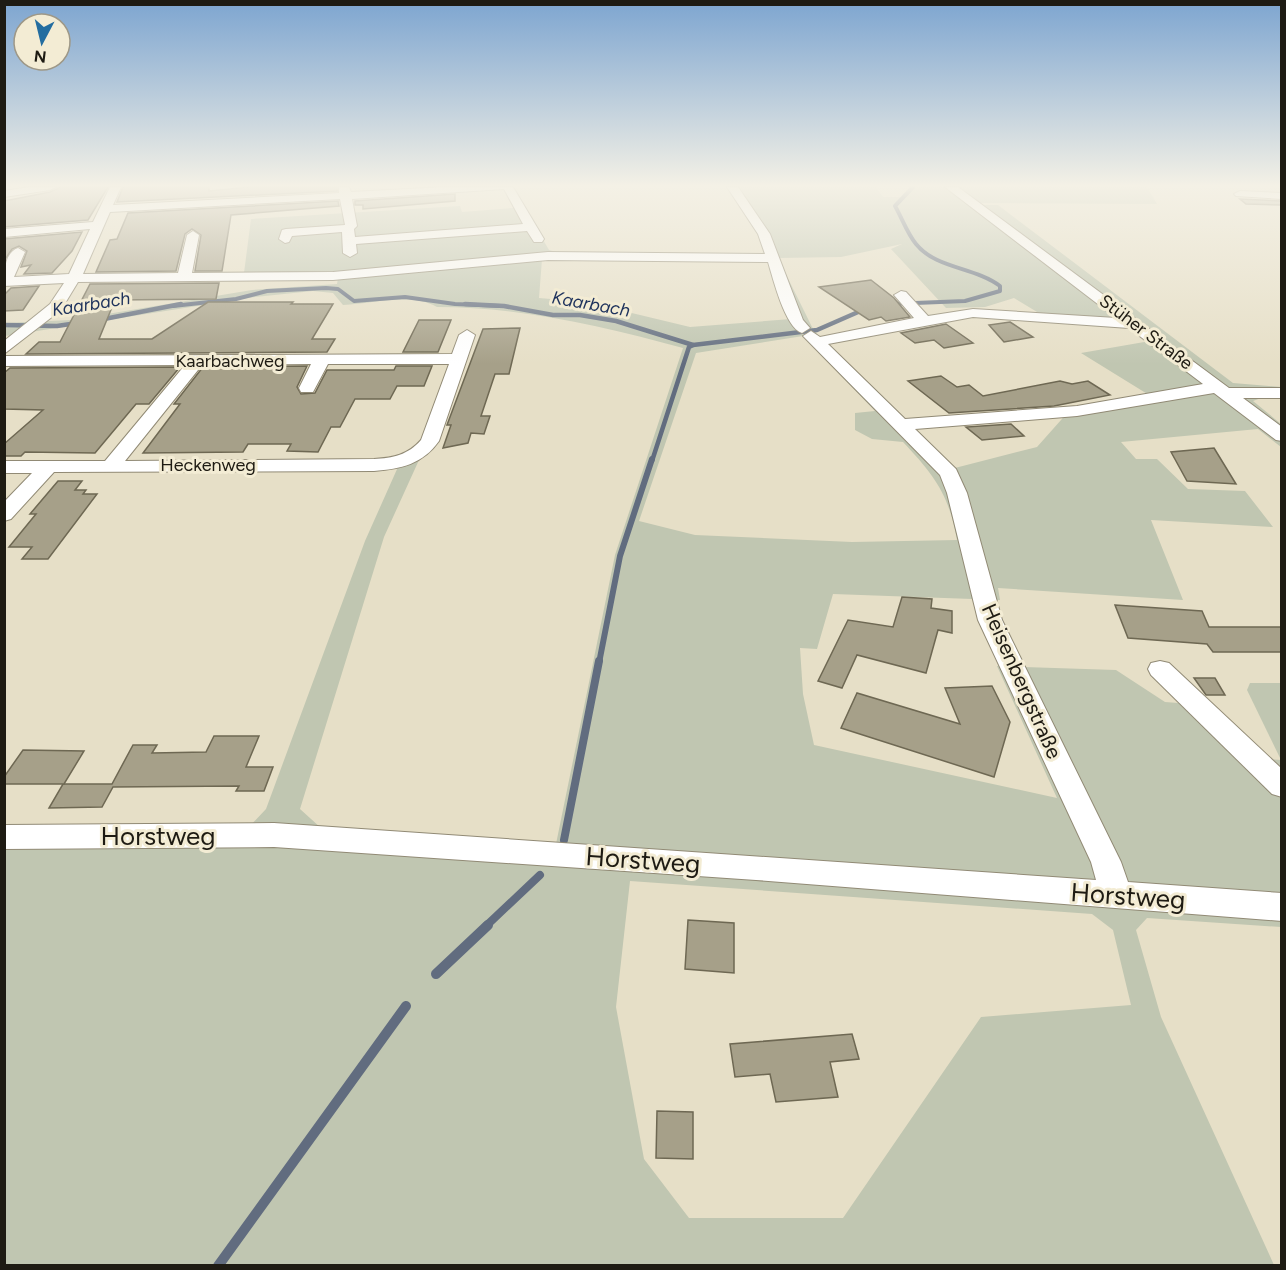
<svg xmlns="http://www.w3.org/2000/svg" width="1286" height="1270" viewBox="0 0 1286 1270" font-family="Figtree,sans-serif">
	<rect width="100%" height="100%" fill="#e6dfc7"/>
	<g fill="#c0c6b1" fill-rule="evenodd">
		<path d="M726 187H876L883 197H901L916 187H947L969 205H998L1233 383 1281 387V397L1261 398 1253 401 1281 424V447L1258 429 1121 442 1136 459H1157L1188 489 1245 491 1273 527 1151 520 1183 600 998 588 1000 600 833 594 817 649 800 648 803 694 814 745 1057 798 997 666 1116 670 1165 702 1192 704 1243 757 1281 760V927L1147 918 1136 930 1161 1017 1274 1265H5L4 827H249L266 809 365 541 398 467 419 460 384 537 300 809 321 828 556 844 615 555 683 348C602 326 521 307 437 307 411 292 372 304 343 305L333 293 313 291 255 297 5 336V323L71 320 252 290 337 284 338 278 244 273 251 219 460 206 462 212 524 207 549 250 560 253 759 254 765 252 752 222ZM902 244 891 249 946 308 985 307 1014 298 1052 321 1128 323 1150 341 1081 353 1149 395 1069 411 1037 447 951 469 820 338 812 327 778 258 841 257ZM542 259H761L769 262 791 319 690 327 586 302 539 298ZM803 336 875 411 855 413V430L872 439 903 442C934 475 949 494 957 540L852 542 695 535 639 521 696 353ZM630 881 1092 914 1113 930 1131 1005 981 1017 843 1218H689L644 1159 616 1007Z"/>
		<path d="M958 187H1147L1157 204 977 203Z"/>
		<path d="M1250 683H1281V760L1247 690Z"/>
	</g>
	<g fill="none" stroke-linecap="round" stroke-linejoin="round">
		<g stroke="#616c7f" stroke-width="4">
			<path d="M890 304 965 301 1000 291V286C975 267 936 269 916 244 907 233 902 218 895 206L913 187"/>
			<path d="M173 306 236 299 267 291 326 288 338 289 354 301 405 297 455 304 501 306"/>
		</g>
		<g stroke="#616c7f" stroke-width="4.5">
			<path d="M465 304 504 306 553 315H580L616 321 693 345 817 330 865 309"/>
			<path d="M99 320 181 304"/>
			<path d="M4 325 57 326 77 323"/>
			<path d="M652 461 689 347 693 345"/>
		</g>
		<path stroke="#616c7f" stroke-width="6" d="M599 663 620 556 652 459"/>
		<g stroke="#616c7f" stroke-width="8">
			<path d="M564 840 599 661"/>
			<path d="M486 926 540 875"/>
		</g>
		<g stroke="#616c7f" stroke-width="10">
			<path d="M436 974 488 925"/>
			<path d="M218 1266 406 1006"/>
		</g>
	</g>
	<g fill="#a6a089" stroke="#6e6853" stroke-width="1.5">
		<path d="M61 187H108L88 220 4 227V201L50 192Z"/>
		<path d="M123 187H209V191L250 187H337V191L117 202Z"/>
		<path d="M455 194V201L363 209V205H355V201Z"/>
		<path d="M1240 199 1281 201V205L1246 204Z"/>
		<path d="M338 201 339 206 231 215 222 271H195L201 235 192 229 185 234 176 271 96 272 110 240 117 239 128 213Z"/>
		<path d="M82 232 72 251 52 273 24 274 31 265 21 267 27 251 19 246 12 249 4 261V239Z"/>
		<path d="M871 280 894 298 910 317 886 321 881 317 869 320 819 287Z"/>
		<path d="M219 283 216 299 115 300 99 339H152L208 302H293L291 304H333L312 339H335L327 352 26 354 39 342H60L90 284Z"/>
		<path d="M39 286 23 310 4 311V295L11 288Z"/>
		<path d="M419 320H451L438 352H403Z"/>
		<path d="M1010 322 1033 337 1004 342 989 325Z"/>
		<path d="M946 324 973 343 944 348 934 340 915 343 901 333Z"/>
		<path d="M520 328 509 374H495L481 416H490L484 434 471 433 468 443 443 448 451 425H447L483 329Z"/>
		<path d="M307 366 297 387 301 394 315 393 327 370H394L396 366H432L424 386H397L390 399H355L340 427H331L318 452 287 451 291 444H248L243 452 143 453 180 404H174L203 367Z"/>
		<path d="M180 367 149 404H136L95 453 25 452 21 456H4V444L43 410 4 409V373L10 368Z"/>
		<path d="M941 376 957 387 969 385 983 396 1060 381 1072 384 1088 381 1110 395 1054 406 949 413 908 381Z"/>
		<path d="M1011 424 1024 436 982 440 966 427Z"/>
		<path d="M1214 448 1236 484 1187 481 1171 452Z"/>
		<path d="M58 481H82L75 490H86L83 494H97L48 559H22L32 547H9L36 514H30Z"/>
		<path d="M902 597 932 599 931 608 952 611V633L938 630 926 673 857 655 842 688 818 681 848 620 893 627Z"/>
		<path d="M1115 605 1202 611 1209 627H1281V652H1213L1207 644 1128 638Z"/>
		<path d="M1194 678H1215L1225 695H1206Z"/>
		<path d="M992 686 1010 722 994 777 841 728 857 693 960 724 945 688Z"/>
		<path d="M214 736H259L246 767H273L264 791H236L239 786 113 787 102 807 49 808 63 784H112L133 745H157L152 753 206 752Z"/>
		<path d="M23 750 84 751 64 784H4V777Z"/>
		<path d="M688 920 734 923V973L685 969Z"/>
		<path d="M852 1034 859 1059 830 1062 838 1097 776 1102 770 1074 735 1077 730 1044Z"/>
		<path d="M657 1111 693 1112V1159L656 1158Z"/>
	</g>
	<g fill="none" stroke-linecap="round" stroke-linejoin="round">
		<defs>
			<g id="minor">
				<path d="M30 187H56L50 190 4 197V191Z"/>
				<path d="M110 187H121L113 205 339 193V187H349L351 192 445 187H513L544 239 542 242H534L527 231 356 244 357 253 350 257 343 253 342 232 292 236 289 242 285 243 279 239 282 230 286 229 345 225 340 199 110 212 83 274 178 273 187 235 193 231 199 235 192 273 333 272 548 252 765 254 758 234 727 187H738L770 234 803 320 810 328 802 333C785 328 773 278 768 262L548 260 333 280 78 282 61 310 4 354V341L50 304 64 283 4 286C4 273 4 253 18 248L25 252 14 277 69 274 90 229 4 237V229L93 222ZM504 189 523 224 355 237 354 229 357 226 352 199Z"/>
				<path d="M945 187H958L1229 388H1282V398H1243L1282 427V441L1276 440 1214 393 1077 416 915 429 956 469 967 493 1002 620 1121 862 1128 882 1282 893V921L756 880 274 847 4 849V825L274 823 1096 880 1091 862 978 620 947 493 940 475 803 336 811 331 820 337 914 318 894 295 901 291 906 292 928 316 973 309 1116 318ZM973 317 1129 328 1203 384 1077 406 905 419 828 344Z"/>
				<path d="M1240 191 1282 193V199L1236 196 1234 194Z"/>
				<path d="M467 330 475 335 439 441C423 464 401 469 374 471L54 472 11 519 4 521V502L32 473H4V461H105L185 365 4 366V356L452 354 459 335ZM311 364 299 388 301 392H313L328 364H449L421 440C408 455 393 458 374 459L125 461 202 365Z"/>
				<path d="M1160 661 1169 663 1282 769V797L1272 794 1151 675 1148 669 1151 663Z"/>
			</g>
		</defs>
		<use href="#minor" stroke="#918a75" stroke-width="2"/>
		<use href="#minor" fill="#fff" fill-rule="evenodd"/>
	</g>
	<linearGradient id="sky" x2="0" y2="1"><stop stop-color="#7da5d0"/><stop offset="0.51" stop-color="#f4f1e6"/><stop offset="1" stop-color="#f4f1e6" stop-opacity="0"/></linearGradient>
	<rect width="1286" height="364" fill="url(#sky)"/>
	<g text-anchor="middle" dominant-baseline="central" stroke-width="6" stroke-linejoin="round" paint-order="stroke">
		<g font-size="18" font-style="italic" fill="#1e325c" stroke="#f3ecd4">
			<text transform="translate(91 304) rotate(-9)">Kaarbach</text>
			<text transform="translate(591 304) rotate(10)">Kaarbach</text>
		</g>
		<g font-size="18" fill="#1e1b13" stroke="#f3ecd4">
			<text transform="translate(1146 332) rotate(37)">Stüher Straße</text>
			<text x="230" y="361">Kaarbachweg</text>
			<text x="208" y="465">Heckenweg</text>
		</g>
		<g font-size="21" fill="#1e1b13" stroke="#f3ecd4">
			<text transform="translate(1022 681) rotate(66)">Heisenbergstraße</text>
		</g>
		<g font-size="26" fill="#1e1b13" stroke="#f3ecd4">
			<text x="158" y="836">Horstweg</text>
			<text transform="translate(643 860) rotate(4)">Horstweg</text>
			<text transform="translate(1128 896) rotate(4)">Horstweg</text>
		</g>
	</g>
	<rect width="1286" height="1270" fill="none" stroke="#1e1b13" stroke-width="12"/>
	<g transform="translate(42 42) rotate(187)"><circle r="28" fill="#f3ecd4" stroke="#9e9887" stroke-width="1.5"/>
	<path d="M0-4.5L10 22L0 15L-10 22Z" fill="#236da0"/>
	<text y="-9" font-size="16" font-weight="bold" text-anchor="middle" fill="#1e1b13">N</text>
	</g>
</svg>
